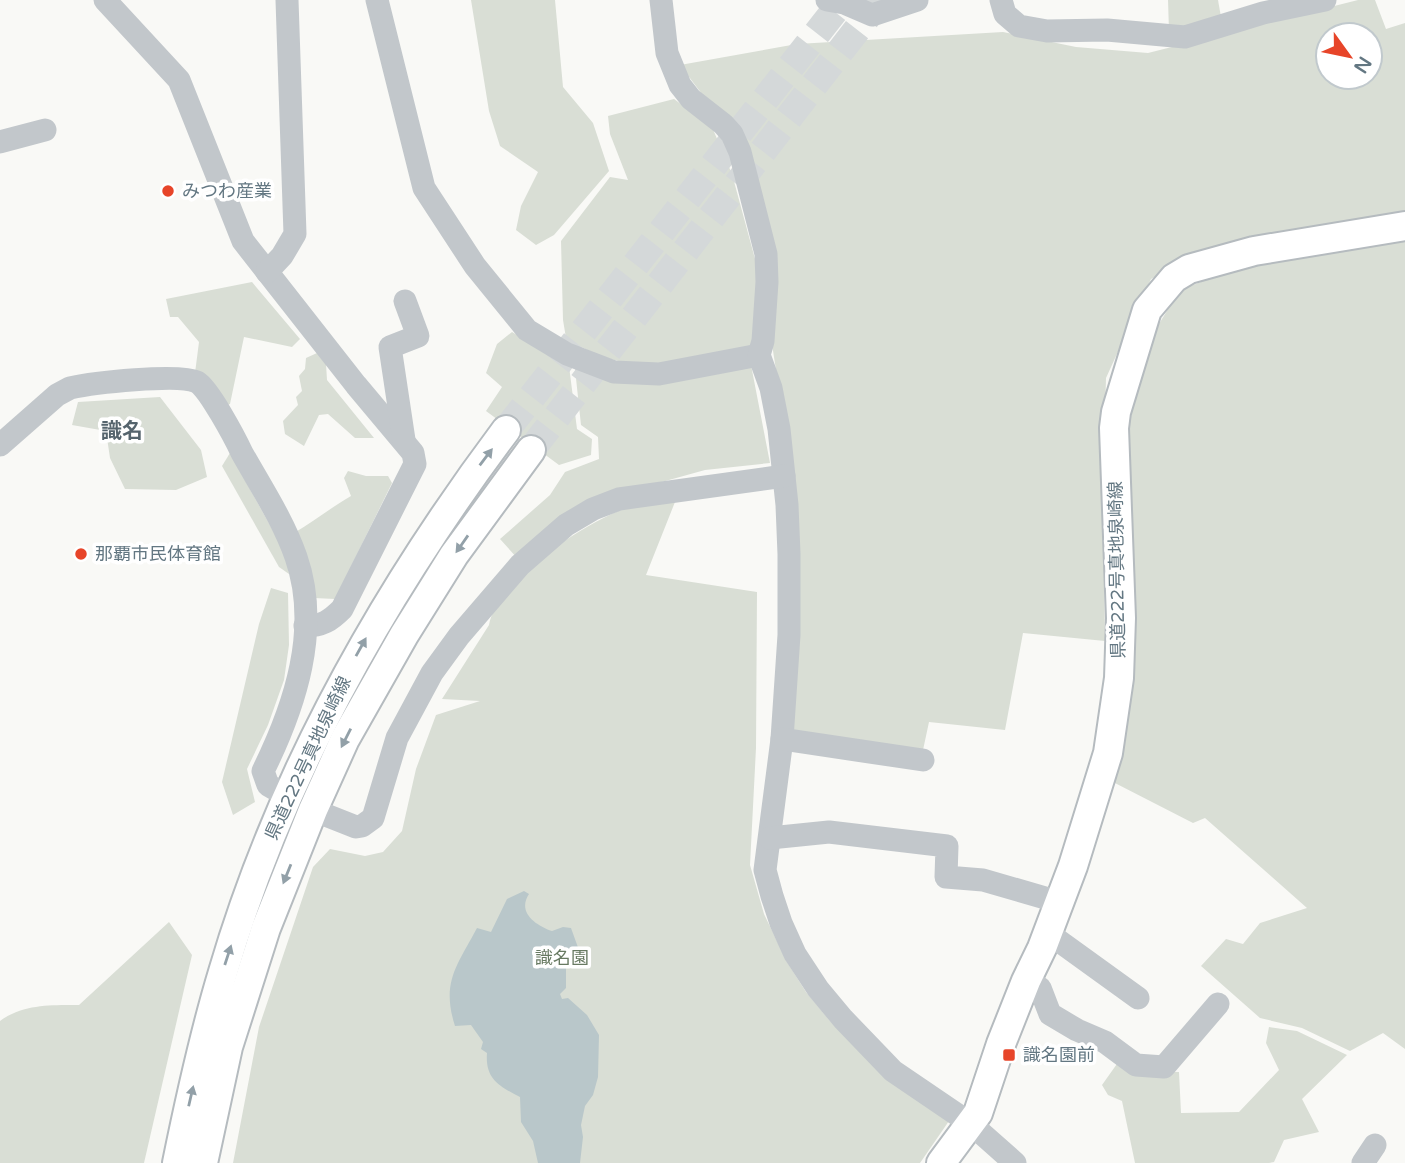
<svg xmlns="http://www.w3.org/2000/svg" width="1405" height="1163" viewBox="0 0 1405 1163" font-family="'Varela Round','Noto Sans JP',sans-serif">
	<rect width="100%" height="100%" fill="#f9f9f6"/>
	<g fill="#d9ded5" fill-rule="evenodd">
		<path d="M471 0H555L563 87 593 123 609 171 554 235 536 245 516 230 521 206 538 172 500 146 489 111Z"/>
		<path d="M1168 0H1218L1221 17 1169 31Z"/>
		<path d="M1358 0H1375L1386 29 1405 23V216L1216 246 1151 279 1106 378 1103 493 1105 641 1023 633 1005 730 929 722 923 750 793 734V478L768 319 777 255 705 98 680 65 797 44 1003 32 1076 47 1148 53ZM1328 35H1370V77H1328Z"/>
		<path d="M674 99 712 127 732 174 761 281 753 351C719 356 659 369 627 363 605 359 585 350 566 338L563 320 561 241 610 177 628 180 610 134 608 116Z"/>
		<path d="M1405 236V1049L1383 1033 1350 1051 1302 1028 1260 1018 1201 966 1226 939 1243 944 1260 923 1307 908 1205 818 1193 823 1111 781 1123 421 1144 348 1180 290 1253 262Z"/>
		<path d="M252 282 300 339 292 347 244 337 230 404 222 407 195 373 199 342 178 317H170L166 299Z"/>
		<path d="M512 332 569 366 577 429 592 439 591 455 559 465 486 411 502 387 486 373 497 344Z"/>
		<path d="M317 353 326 364 327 380 374 438H355L328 414 319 415 304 446 285 434 283 421 298 405 296 397 302 391 299 376 305 369 306 358Z"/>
		<path d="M751 365 770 463 705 470 633 490 518 559 500 539 550 495 565 472 599 459 598 437 581 425 575 369Z"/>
		<path d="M160 397 201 450 207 477 176 490 125 489 110 458 106 431 72 425 78 402Z"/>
		<path d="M230 453 287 556 289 574 279 567 222 466Z"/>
		<path d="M348 471 366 476H388L392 483 335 599 314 598 294 533C315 521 330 508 351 496L344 478Z"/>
		<path d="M675 502 646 575 757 592 756 748 750 865 764 914 787 962 806 992 830 1021 949 1121 920 1163H233L259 1027 313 867 330 849 365 856 383 852 402 831 416 769 436 715 480 701 442 699 489 625C497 578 597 513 642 503 652 501 665 502 675 502Z"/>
		<path d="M271 588 288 593 289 645 284 680 268 725 247 769 255 802 233 815 222 782 259 624Z"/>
		<path d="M169 922 192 955 144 1163H0V1021C23 1004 51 1005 79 1005Z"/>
		<path d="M1269 1027 1297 1031 1347 1055 1302 1099 1319 1132 1284 1140 1274 1162 1269 1163H1135L1122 1101 1108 1095 1102 1085 1119 1061 1141 1071 1179 1072 1181 1113 1239 1112 1279 1070 1266 1043Z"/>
	</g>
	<path fill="#b9c7ca" d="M524 891 529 894C517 912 535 925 552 931L563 927 571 928 580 953 566 967V988L560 994 562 999 568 998 587 1015 599 1035 598 1077 593 1095 585 1106 581 1125 583 1137 580 1163H538L533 1141 521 1122 520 1097C499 1086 485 1079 487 1053L481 1049 483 1042 471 1025 455 1026C441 982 457 966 477 928L491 932 507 899Z"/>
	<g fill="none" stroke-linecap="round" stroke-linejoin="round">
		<g stroke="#d4d8d9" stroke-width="28" stroke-dasharray="28 14" stroke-linecap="butt">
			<path d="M506 430 843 0"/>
			<path d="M531 450 880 0"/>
		</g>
		<defs>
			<g id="major">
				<path d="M177 1163C190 1099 204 1035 223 972 281 774 383 594 506 430"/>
				<path d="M203 1163 228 1047 266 928 313 810 345 739 404 635 454 555 531 450"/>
				<path d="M941 1163 978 1113 1001 1044 1026 981 1042 948 1073 866 1108 753 1119 678 1121 618 1114 428 1116 412 1147 310 1174 278 1189 269 1254 251 1405 226"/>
			</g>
		</defs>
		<use href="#major" stroke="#b5bbbf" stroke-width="32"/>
		<g stroke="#c2c7cb" stroke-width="23">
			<path d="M105 0 179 80 243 241 356 385 413 453 415 464 342 609C330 621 322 626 305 626"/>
			<path d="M377 0 424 188 475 266 527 330 567 354 614 372 659 374 759 355"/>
			<path d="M661 0 667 53 680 85 691 99 723 124 732 134 740 152 766 254 767 282 763 341 759 355 771 388 779 429 787 505 789 554V635L782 739 765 870 772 896 781 923 795 954 818 989 843 1019 893 1071 971 1124 1015 1163"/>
			<path d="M827 0 844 3 872 15 917 0"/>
			<path d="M1001 0 1005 14 1019 26 1047 31 1107 30 1185 37 1263 13 1325 0"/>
			<path d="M0 142 45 130"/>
			<path d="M267 272 282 256 295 234 287 0"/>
			<path d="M404 440 390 347 418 336 405 301"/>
			<path d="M0 445 57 395 70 388C92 383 179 373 197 382 209 389 235 438 242 453 261 487 283 520 296 557 321 629 295 706 263 771L268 785 287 796"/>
			<path d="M782 739 923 760"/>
			<path d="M313 810 356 827 362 826 373 818 397 738 432 673 459 636 520 565 566 525 593 509 619 499 784 476"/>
			<path d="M770 838 829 832 947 846 946 877 983 880 1059 902"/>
			<path d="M1048 933 1138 998"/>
			<path d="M1026 981 1040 988 1050 1014 1077 1030 1105 1042 1136 1065 1164 1067 1218 1004"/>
			<path d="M1363 1163 1375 1145"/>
		</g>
		<use href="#major" stroke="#fff" stroke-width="28"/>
	</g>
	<defs><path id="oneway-solid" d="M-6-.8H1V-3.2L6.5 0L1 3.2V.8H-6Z" transform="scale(1.75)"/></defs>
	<g fill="#92a0a8">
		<use href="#oneway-solid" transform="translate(486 457) rotate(-53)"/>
		<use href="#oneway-solid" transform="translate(462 544) rotate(125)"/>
		<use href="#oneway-solid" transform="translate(361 647) rotate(-61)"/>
		<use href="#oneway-solid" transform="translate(346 738) rotate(117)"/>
		<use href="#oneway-solid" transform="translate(287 874) rotate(112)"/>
		<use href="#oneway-solid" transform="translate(228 955) rotate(-72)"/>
		<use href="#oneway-solid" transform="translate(191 1096) rotate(-77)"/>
	</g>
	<g fill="#e74529" stroke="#fff" stroke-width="2.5">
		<circle cx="168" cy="191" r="7"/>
		<circle cx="81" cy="554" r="7"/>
		<rect x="1002" y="1048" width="14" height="14" rx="3.5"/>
	</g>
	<g text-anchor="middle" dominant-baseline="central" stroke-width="7" stroke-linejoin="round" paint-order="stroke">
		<g font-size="18" fill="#637782" stroke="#fff" text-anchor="start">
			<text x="182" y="191">みつわ産業</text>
			<text x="95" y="554">那覇市民体育館</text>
			<text x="1023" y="1055">識名園前</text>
		</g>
		<g font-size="18" fill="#637782" stroke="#fff">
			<text transform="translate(1117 570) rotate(-91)">県道222号真地泉崎線</text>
			<text transform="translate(308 758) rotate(-65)">県道222号真地泉崎線</text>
		</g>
		<g font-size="18" fill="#687a62" stroke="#fff">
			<text x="562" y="958">識名園</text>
		</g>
		<g font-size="21" font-weight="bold" fill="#55646d" stroke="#fff">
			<text x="122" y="431">識名</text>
		</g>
	</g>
	<g transform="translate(1349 56) rotate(123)"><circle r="33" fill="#ffffff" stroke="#c1c9cd" stroke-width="2"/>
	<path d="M0-5L12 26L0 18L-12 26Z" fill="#e74529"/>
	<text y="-10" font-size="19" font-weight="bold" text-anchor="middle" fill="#637782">N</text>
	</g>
</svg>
